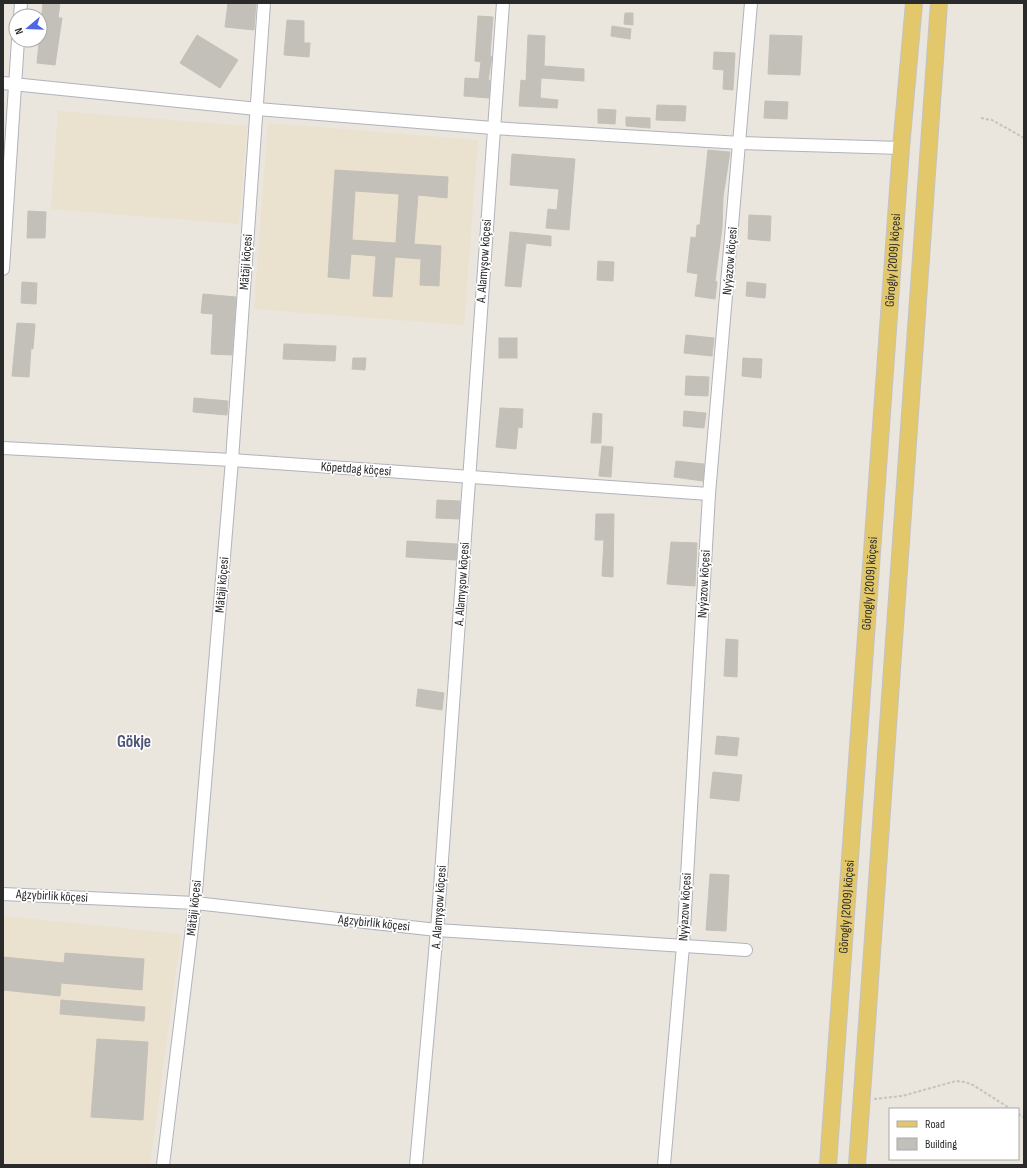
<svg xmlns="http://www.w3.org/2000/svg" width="1027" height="1168" viewBox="0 0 1027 1168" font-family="'Sofia Sans Condensed',sans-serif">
	<rect width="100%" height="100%" fill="#eae5dd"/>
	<g fill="#eae2ce">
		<path d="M58 111 247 126 239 224 51 209Z"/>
		<path d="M268 123 478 140 464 325 254 309Z"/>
		<path d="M3 916 181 934 150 1165 3 1164Z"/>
	</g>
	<g fill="#c3bfb9" stroke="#c6c1b7" fill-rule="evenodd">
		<path d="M43 3H60L58 18H62L55 65 37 63Z"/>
		<path d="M228 3H256L254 30 225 27Z"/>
		<path d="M625 13H633V25L624 24Z"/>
		<path d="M478 16 493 17 490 55 492 57 488 80H490L489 98 464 96 465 78 479 79 481 62 475 61Z"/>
		<path d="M287 20 304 21V43H310L309 57 284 55Z"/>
		<path d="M612 26 631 29 630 39 611 36Z"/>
		<path d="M197 35 238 60 220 88 180 63Z"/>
		<path d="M528 35 545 36 544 66 584 69V81L541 78 540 98 558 100 557 108 519 106 521 80 526 81Z"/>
		<path d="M770 35 802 36 800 75 768 74Z"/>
		<path d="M714 52 735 53 733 90 723 89 724 70 713 69Z"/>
		<path d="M765 101 788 102 787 119 764 118Z"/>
		<path d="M657 105 686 106 685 121 656 120Z"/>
		<path d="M598 109 616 110 615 124 598 123Z"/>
		<path d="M626 117 650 118V128L626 126Z"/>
		<path d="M708 150 730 152 723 197 722 228 715 281 717 282 715 299 695 296 698 274 687 272 691 237 696 238 697 225H700Z"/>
		<path d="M512 154 575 159 569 230 546 228 548 209 557 210 559 189 510 185Z"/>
		<path d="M335 170 448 177 447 198 418 195 414 244 441 246 439 286 420 285 421 259 395 257 392 297 373 296 376 256 351 254 349 279 328 277ZM355 191 399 194 396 243 352 240Z"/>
		<path d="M28 211 46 212 45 238H27Z"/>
		<path d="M749 215 771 216 770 241 748 239Z"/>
		<path d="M510 232 551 236V246L526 243 521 287 505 286Z"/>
		<path d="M598 261 614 262 613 281 597 280Z"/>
		<path d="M22 282 37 283 36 304 21 303Z"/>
		<path d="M747 282 766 284 765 298 746 296Z"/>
		<path d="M203 294 236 297 232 355 211 354 213 314 201 313Z"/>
		<path d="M17 323 35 324 33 349 31 348 29 377 12 376Z"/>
		<path d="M686 335 714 338 712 356 684 353Z"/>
		<rect x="499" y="338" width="18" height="20"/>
		<path d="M284 344 336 346 335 361 283 359Z"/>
		<path d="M353 358H366L365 370 352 369Z"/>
		<path d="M743 358 762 359 761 378 742 376Z"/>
		<path d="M686 376 709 377 708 396 685 395Z"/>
		<path d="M194 398 228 401 227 415 193 412Z"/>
		<path d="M500 408 523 409 522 428 518 427 516 449 496 447Z"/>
		<path d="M684 411 706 413 704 428 683 426Z"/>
		<path d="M593 413 602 414 601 443H591Z"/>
		<path d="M602 446 613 447 611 477 599 476Z"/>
		<path d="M676 461 704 464 703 481 674 477Z"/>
		<path d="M437 500 460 501 459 519 436 518Z"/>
		<path d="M596 514H614L613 577 602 576 604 540H595Z"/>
		<path d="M407 541 457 544 456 560 406 557Z"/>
		<path d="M671 542 697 543 695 586 667 584Z"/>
		<path d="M726 639 738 640 737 677 724 676Z"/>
		<path d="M418 689 444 693 442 710 416 706Z"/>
		<path d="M717 736 739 738 737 756 715 754Z"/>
		<path d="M713 772 742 775 739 801 710 798Z"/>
		<path d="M710 874 729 875 726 931 706 930Z"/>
		<path d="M65 953 144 959 142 990 61 983 60 996 3 990V957L64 963Z"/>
		<path d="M61 1000 145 1007 144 1021 60 1014Z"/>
		<path d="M97 1039 148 1042 143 1120 91 1117Z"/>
	</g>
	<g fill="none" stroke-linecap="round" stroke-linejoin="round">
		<defs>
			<g id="minor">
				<path d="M20 16 21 3"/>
				<path d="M3 83 257 109 493 128 741 143 901 148"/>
				<path d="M3 269 18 40"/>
				<path d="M3 448 232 460 709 494"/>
				<path d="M3 894 195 903 437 930 746 950"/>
				<path d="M163 1165 195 903 232 460 264 3"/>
				<path d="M416 1165 437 930 503 3"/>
				<path d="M664 1165 683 946 709 494 751 3"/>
			</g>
			<g id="major">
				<path id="s1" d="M828 1165 901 148 914 3"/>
				<path d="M857 1165 939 3"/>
			</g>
		</defs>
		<use href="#minor" stroke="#b1b3bc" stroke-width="14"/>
		<use href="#major" stroke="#c3c3c3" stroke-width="18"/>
		<g stroke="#c3c3c3" stroke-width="2" stroke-dasharray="3 2" stroke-linecap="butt">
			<path d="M981 118 992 120 1024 138"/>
			<path d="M874 1099 902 1096 956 1081 965 1082 973 1085 1011 1109"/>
			<path d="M1018 1114 1024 1117"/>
		</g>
		<use href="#minor" stroke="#fff" stroke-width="12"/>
		<use href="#major" stroke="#e2c86a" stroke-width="16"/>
	</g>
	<g text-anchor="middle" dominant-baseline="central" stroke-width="3.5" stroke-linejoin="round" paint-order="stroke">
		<g font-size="13" fill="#2a2a2a" stroke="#fff">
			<text transform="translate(484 261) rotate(-86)">A. Alamyşow köçesi</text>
			<text transform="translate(730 261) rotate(-85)">Nyýazow köçesi</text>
			<text stroke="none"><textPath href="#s1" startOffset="907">Görogly (2009) köçesi</textPath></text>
			<text transform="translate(246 262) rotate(-86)">Mätäji köçesi</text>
			<text transform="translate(356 469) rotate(4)">Köpetdag köçesi</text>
			<text transform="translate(462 584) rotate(-86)">A. Alamyşow köçesi</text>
			<text transform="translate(704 584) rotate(-87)">Nyýazow köçesi</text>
			<text stroke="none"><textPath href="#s1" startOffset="583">Görogly (2009) köçesi</textPath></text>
			<text transform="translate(222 585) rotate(-85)">Mätäji köçesi</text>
			<text transform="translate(52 896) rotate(3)">Agzybirlik köçesi</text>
			<text transform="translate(439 907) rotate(-86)">A. Alamyşow köçesi</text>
			<text transform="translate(685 907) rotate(-87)">Nyýazow köçesi</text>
			<text stroke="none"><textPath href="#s1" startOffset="259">Görogly (2009) köçesi</textPath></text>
			<text transform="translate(194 908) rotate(-84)">Mätäji köçesi</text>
			<text transform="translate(374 923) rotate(6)">Agzybirlik köçesi</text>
		</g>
		<g font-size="17" font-weight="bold" fill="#4f5576" stroke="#fff">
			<text x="134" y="742">Gökje</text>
		</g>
	</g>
	<rect width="1027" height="1168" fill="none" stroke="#2a2a2a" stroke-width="8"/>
	<rect x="889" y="1108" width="130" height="52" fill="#ffffff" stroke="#aaaaaa"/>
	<rect x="897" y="1121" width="20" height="6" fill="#e2c86a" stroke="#aaaaaa"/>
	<text x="925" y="1128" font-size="12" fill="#2a2a2a">Road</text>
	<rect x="897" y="1138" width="20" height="12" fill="#c3bfb9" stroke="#aaaaaa"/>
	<text x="925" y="1148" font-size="12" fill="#2a2a2a">Building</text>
	<g transform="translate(28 28) rotate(251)"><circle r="19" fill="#ffffff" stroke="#aaaaaa"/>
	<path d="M0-3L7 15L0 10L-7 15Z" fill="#4d67e8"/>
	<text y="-6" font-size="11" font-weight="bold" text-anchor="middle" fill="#2a2a2a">N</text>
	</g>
</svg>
